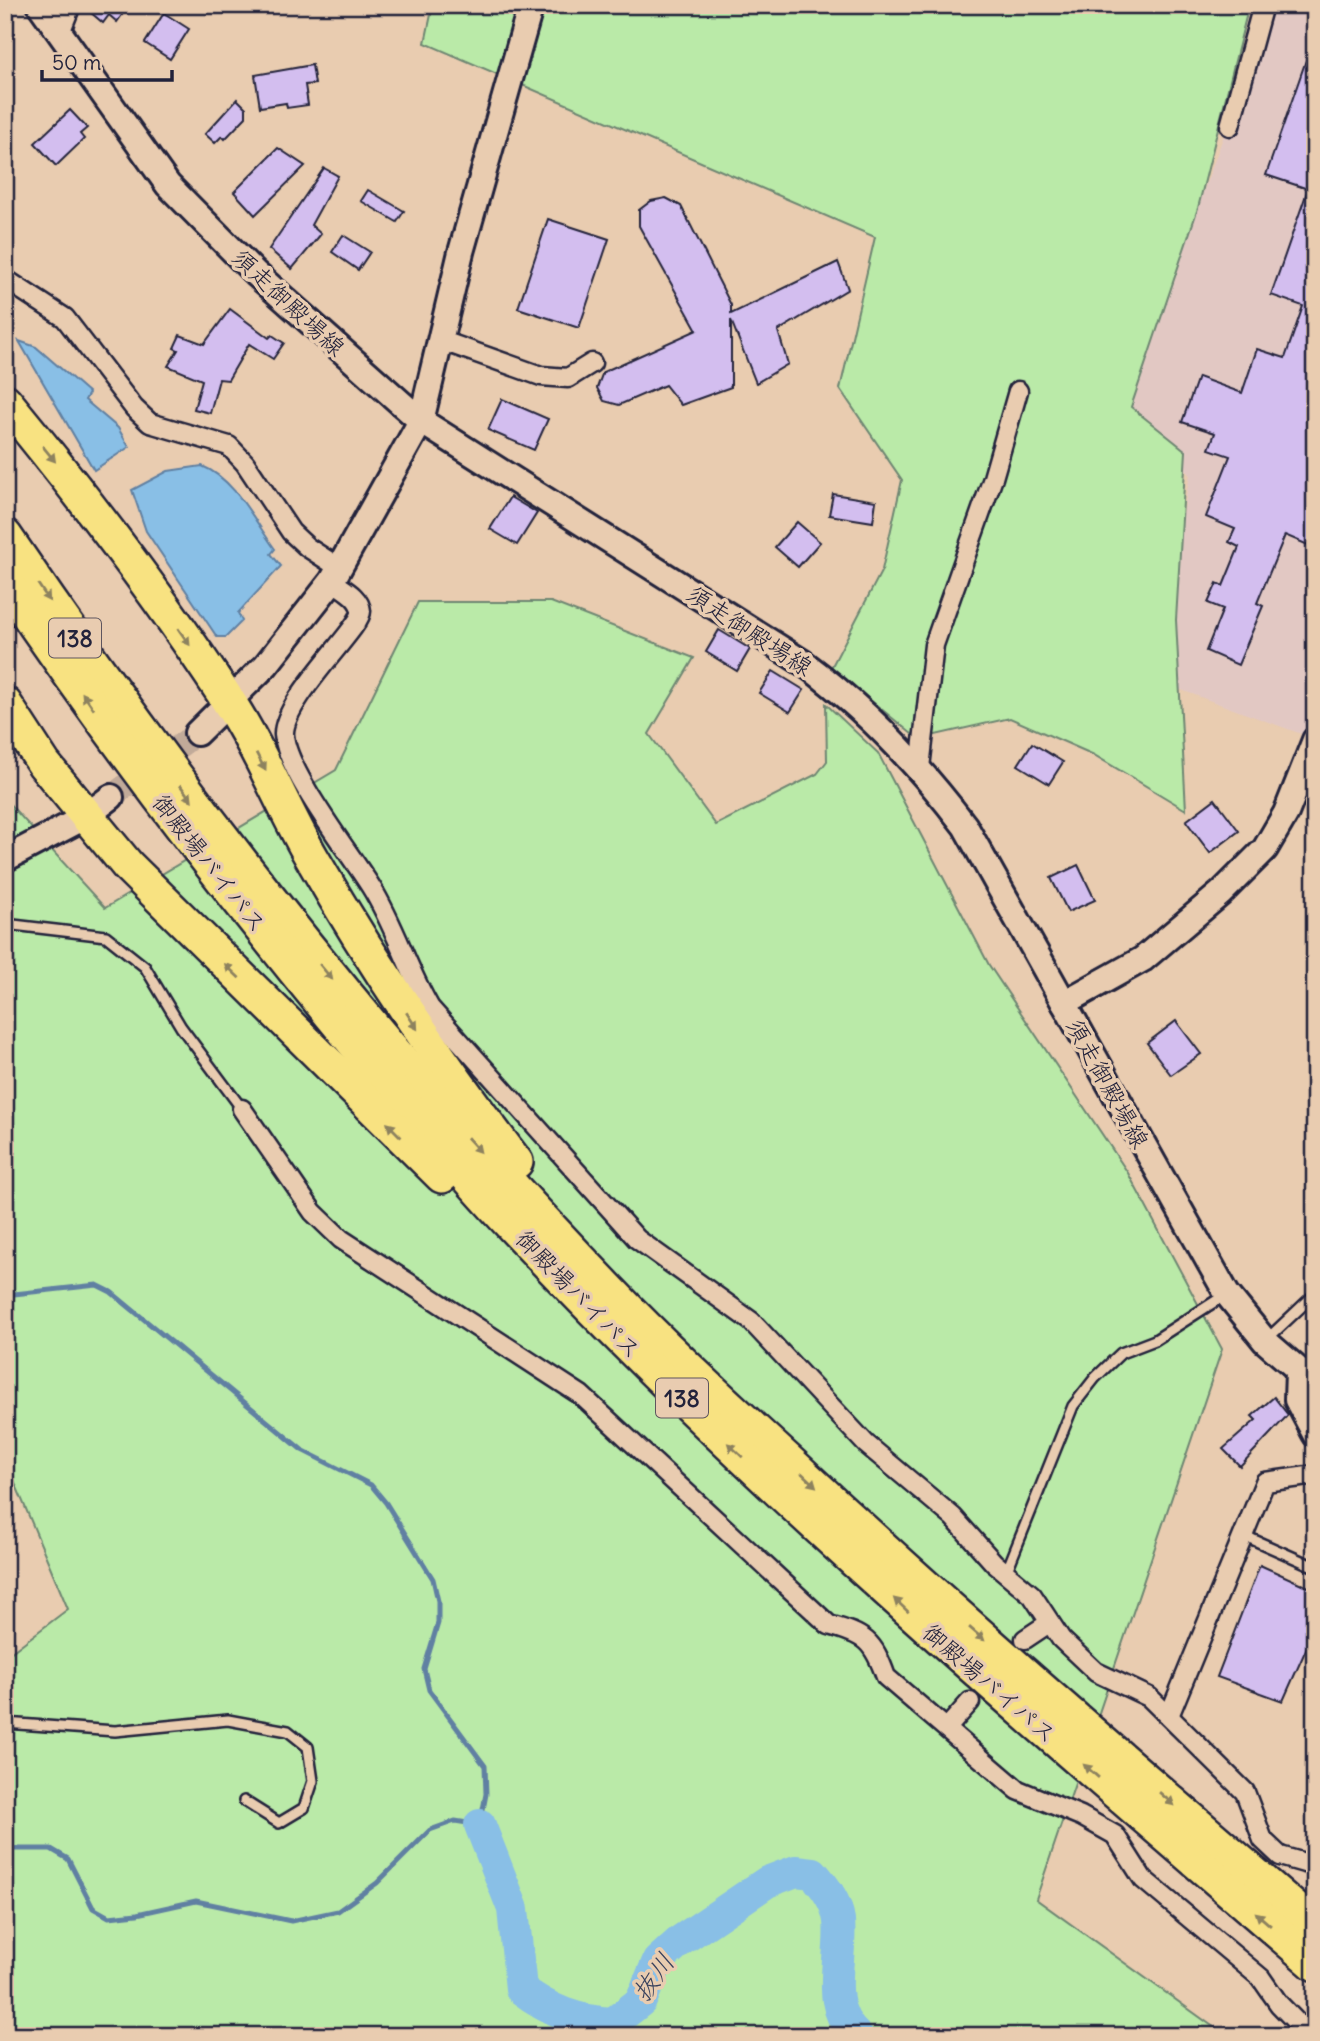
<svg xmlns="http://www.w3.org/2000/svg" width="1320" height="2041" viewBox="0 0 1320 2041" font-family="Delius,'Klee One',sans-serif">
	<rect width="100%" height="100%" fill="#e9ccb0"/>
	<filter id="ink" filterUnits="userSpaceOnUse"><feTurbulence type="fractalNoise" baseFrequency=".0143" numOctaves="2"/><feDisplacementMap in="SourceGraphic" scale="14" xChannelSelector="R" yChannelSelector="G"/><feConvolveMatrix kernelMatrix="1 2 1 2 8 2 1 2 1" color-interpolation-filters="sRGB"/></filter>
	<g filter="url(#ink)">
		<path fill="#e2c8c3" d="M1272 5H1315V739L1154 680 1190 474 1123 408Z"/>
		<g fill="#baeaa8" stroke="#6e8672" stroke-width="2">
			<path d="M433 5H1249L1198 208 1131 407 1186 451 1176 620 1186 810 1094 755 1010 718 918 739 831 668 882 570 902 480 840 389 875 237 425 43Z"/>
			<path d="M418 602H551L694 658 649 734 716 825 817 774 827 761 826 704 878 753 989 965 1128 1173 1222 1349 1036 1899 1226 2036H5V1657L68 1609 5 1459V799L105 908 336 770Z"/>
		</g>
		<g fill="#89bfe6" stroke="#6080a2" stroke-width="2">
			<path d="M19 341 36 347 89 393 85 400 118 428 129 447 94 470Z"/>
			<path d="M202 466C235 479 255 522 275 549L271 554 281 566 238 613 242 621 226 637H217L146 531 132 490 168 471Z"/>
		</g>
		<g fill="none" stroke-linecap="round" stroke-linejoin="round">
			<path stroke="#6080a2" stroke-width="5" d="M5 1290 14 1294 97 1285 111 1292 302 1450 371 1485 386 1503 433 1579 438 1601V1623L424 1669 429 1690 485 1766 486 1794 480 1825 455 1821 430 1830 377 1883 338 1911 291 1921 196 1901 137 1914 109 1917 93 1908 68 1859 51 1849H5"/>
			<path stroke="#89bfe6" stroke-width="32" d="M480 1825 513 1909 521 1989C550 2011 577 2021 613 2023L641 2001 658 1961 680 1941 767 1882 796 1871 813 1873C825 1887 837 1902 839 1921 843 1959 823 2006 857 2036"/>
		</g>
		<g fill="#d3beef" stroke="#22223b" stroke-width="2">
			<path d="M82 5H129L117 22 109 15 103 23Z"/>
			<path d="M164 13 189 29 170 59 145 43Z"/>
			<path d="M1313 40 1315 548 1285 535 1257 603 1263 606 1238 665 1206 651 1223 609 1208 603 1217 583 1223 586 1239 547 1229 542 1235 529 1206 517 1230 456 1209 449 1215 433 1182 422 1198 377 1242 393 1257 349 1285 358 1303 306 1271 295 1308 189 1266 175Z"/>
			<path d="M312 65 315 84 305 85 308 105 287 108 286 103 260 107 255 75Z"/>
			<path d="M237 99 246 108V117L225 139 222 136 215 143 205 134Z"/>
			<path d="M70 110 87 128 80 134 84 139 56 166 35 143Z"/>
			<path d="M278 148 305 166 255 215 234 192Z"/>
			<path d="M324 168 338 176 311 225 321 234 292 269 269 249Z"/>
			<path d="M368 190 404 211 397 222 361 201Z"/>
			<path d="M666 198 681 206 731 305V314L838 262 848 289 778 331 788 364 756 383 731 320V387L681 405 665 385 619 405 604 401 597 388 603 372 697 330 639 226V210L651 201Z"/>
			<path d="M548 219 609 239 579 328 518 308Z"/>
			<path d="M343 235 370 252 358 270 332 252Z"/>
			<path d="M230 309 269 338 272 335 284 343 273 359 249 344 228 380 219 379 210 413 194 409 202 380 168 366 178 350 174 348 180 335 204 344Z"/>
			<path d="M502 399 548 419 534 450 488 430Z"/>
			<path d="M833 494 876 501 873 522 829 515Z"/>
			<path d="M510 497 537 513 517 545 490 529Z"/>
			<path d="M797 522 820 542 798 567 775 547Z"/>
			<path d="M719 630 750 649 737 671 706 652Z"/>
			<path d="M773 671 804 690 790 712 759 693Z"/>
			<path d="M1032 743 1063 762 1049 784 1018 765Z"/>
			<path d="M1215 799 1239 831 1210 853 1186 821Z"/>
			<path d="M1078 865 1095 900 1068 912 1051 878Z"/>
			<path d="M1176 1021 1201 1054 1171 1075 1147 1043Z"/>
			<path d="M1274 1397 1288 1415 1240 1466 1223 1449 1256 1420 1252 1416Z"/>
			<path d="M1260 1565 1315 1590V1638H1311L1283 1701 1217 1677Z"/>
		</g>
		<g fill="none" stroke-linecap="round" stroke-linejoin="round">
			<path stroke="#c1aa99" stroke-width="24" stroke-dasharray="24 12" stroke-linecap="butt" d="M111 797 197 733"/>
			<defs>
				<g id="lane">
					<path d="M5 924 106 936 145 967 181 1027 242 1109"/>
					<path d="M1265 1341 1315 1294"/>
					<path d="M1245 1536 1315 1567"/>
					<path d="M1006 1573 1073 1406 1095 1378 1121 1353 1155 1340 1225 1295"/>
					<path d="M5 1723 115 1731 228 1720 288 1731 308 1747 313 1781 304 1808 279 1823 244 1801"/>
				</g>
				<g id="street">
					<path d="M60 33 71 5"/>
					<path d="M1230 126 1263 5"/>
					<path d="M5 279 65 318 134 408 150 423 229 446 245 463 291 532 307 547 341 569"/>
					<path d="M440 340 541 376 568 378 592 363"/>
					<path d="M332 581C343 589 360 597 361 611 363 626 282 700 284 735 287 773 350 853 371 887 395 925 407 969 430 1008L637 1239 751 1321 866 1444 953 1517 994 1563 1032 1595 1061 1639 1096 1672 1149 1697 1245 1792 1263 1840 1280 1856 1315 1866"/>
					<path d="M920 768 934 645 993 478 1018 391"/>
					<path d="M242 1109 313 1212 341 1239 581 1395 829 1625C865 1635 873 1640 886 1677L1018 1790 1081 1816 1115 1835 1143 1879 1261 1978 1279 2004 1310 2036"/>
					<path d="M1025 1639 1049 1623"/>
					<path d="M1169 1716 1265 1482 1315 1475"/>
					<path d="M947 1728 970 1702"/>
				</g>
				<g id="secondary">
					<path d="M40 5 168 185 255 273 421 421 805 664C868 711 918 764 965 826L1227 1294 1265 1341 1315 1384"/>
					<path d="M197 733 266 665 332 581 421 421 461 252 531 5"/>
					<path d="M5 859 85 817 111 797"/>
					<path d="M1064 1003 1143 959 1221 893 1265 849 1286 813 1315 740"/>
					<path d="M1298 1372 1297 1400 1315 1434"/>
				</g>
				<g id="highway">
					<path d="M5 401C84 497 159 595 227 699 260 749 282 806 312 858 373 965 441 1064 516 1162"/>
					<path d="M5 536C192 811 395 1071 627 1308 681 1363 738 1415 795 1467 964 1625 1140 1775 1315 1926"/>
					<path d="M5 581C109 735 222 883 340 1026 397 1095 455 1165 516 1230 764 1494 1041 1727 1315 1964"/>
					<path d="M5 704 44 764 128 866 442 1176"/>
				</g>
			</defs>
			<use href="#lane" stroke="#22223b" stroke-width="14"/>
			<use href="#street" stroke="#22223b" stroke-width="23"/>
			<use href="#secondary" stroke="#22223b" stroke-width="30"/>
			<use href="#highway" stroke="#22223b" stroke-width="38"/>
			<use href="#lane" stroke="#e9ccb0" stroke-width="9"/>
			<use href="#street" stroke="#e9ccb0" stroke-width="18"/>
			<use href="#secondary" stroke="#e9ccb0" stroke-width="24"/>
			<use href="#highway" stroke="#f8e281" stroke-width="33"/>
		</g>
		<defs><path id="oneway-solid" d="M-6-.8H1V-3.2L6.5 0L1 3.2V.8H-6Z" transform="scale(1.75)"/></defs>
		<g fill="#8d825e">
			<use href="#oneway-solid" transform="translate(49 454) rotate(51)"/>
			<use href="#oneway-solid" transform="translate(44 593) rotate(56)"/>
			<use href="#oneway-solid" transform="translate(184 637) rotate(55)"/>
			<use href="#oneway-solid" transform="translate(88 701) rotate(-125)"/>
			<use href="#oneway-solid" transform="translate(261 762) rotate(62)"/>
			<use href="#oneway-solid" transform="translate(186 793) rotate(53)"/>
			<use href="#oneway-solid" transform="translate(232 971) rotate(-136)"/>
			<use href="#oneway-solid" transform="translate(326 972) rotate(50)"/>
			<use href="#oneway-solid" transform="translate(412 1021) rotate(57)"/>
			<use href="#oneway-solid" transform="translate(394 1130) rotate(-135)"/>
			<use href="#oneway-solid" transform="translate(474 1145) rotate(48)"/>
			<use href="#oneway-solid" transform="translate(735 1450) rotate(-137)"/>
			<use href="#oneway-solid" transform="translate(809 1480) rotate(43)"/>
			<use href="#oneway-solid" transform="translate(901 1605) rotate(-137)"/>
			<use href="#oneway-solid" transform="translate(977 1634) rotate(41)"/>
			<use href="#oneway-solid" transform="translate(1091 1771) rotate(-139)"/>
			<use href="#oneway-solid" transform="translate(1167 1799) rotate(41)"/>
			<use href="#oneway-solid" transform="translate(1263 1919) rotate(-139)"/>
		</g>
	</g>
	<g text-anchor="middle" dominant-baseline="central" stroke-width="7" stroke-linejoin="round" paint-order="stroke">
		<g fill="#e9ccb0" stroke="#5e555e" stroke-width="2">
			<rect x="49" y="618.5" width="52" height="39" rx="5"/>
			<rect x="656" y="1378.5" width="52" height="39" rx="5"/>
		</g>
		<g font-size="23" font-weight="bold" fill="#22223b">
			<text x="75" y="638">138</text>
			<text x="682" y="1398">138</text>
		</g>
		<g font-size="24" fill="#22223b" stroke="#e9ccb0">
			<text transform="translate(289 302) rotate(43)">須走御殿場線</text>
			<text transform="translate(750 630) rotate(33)">須走御殿場線</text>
			<text transform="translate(210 863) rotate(52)">御殿場バイパス</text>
			<text transform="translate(1108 1083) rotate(61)">須走御殿場線</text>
			<text transform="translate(579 1294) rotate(46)">御殿場バイパス</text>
			<text transform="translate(990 1683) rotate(41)">御殿場バイパス</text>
		</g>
		<g font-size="26" font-style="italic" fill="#37415d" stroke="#e9ccb0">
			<text transform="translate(653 1977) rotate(-55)">抜川</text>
		</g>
	</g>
	<rect width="1320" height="2041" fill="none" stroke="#e9ccb0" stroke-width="28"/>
	<rect x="14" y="14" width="1292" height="2013" fill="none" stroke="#22223b" stroke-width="2.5" filter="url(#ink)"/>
	<path d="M42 70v10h130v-10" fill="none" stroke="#22223b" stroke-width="3.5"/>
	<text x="52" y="70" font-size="21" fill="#22223b" stroke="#e9ccb0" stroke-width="5" paint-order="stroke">50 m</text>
</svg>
